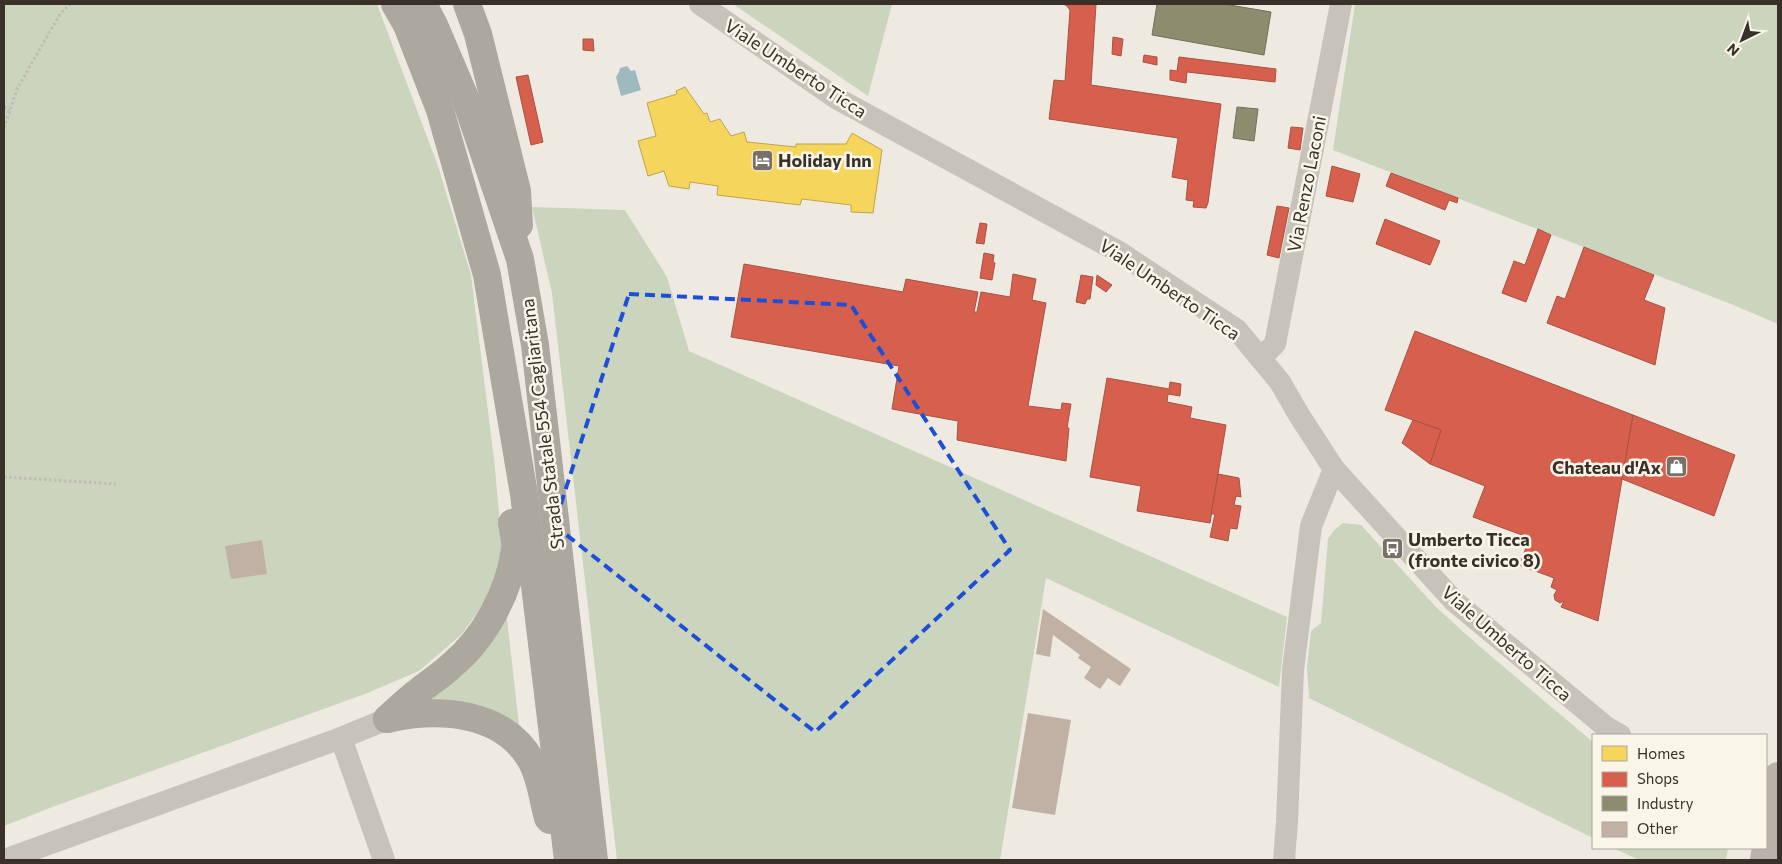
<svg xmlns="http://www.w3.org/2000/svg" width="1782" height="864" viewBox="0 0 1782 864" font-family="Commissioner,sans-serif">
	<rect width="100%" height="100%" fill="#eeeae2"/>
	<g fill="#cbd4bc">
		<path d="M4 4H377L438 166 471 275 494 459 502 544 497 574 486 600 462 634 419 671 365 694 55 806 4 826Z"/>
		<path d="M733 4H892L868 96Z"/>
		<path d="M1355 4H1778V324L1731 304 1333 150Z"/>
		<path d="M532 207 625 210 667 277 689 351 1287 617 1279 687 1046 578 1000 860H617L552 293Z"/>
		<path d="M1343 523 1361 525 1436 607 1479 646 1593 742V838L1309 698 1307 667 1311 631 1321 623 1328 539 1334 530Z"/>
		<path d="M506 610 520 734 417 710Z"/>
		<path d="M1613 848H1728L1726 860H1639Z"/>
	</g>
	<path fill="#9ebabf" d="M627 66 631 71 635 70 641 90 621 96 616 77 619 72 620 68Z"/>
	<path fill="#f6d55c" stroke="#bda44d" d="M685 87 704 114 707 113 710 122 720 119 731 136 744 132 747 142 796 147V144H846L852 133 882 150 873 213 851 212V205L802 199 800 205 717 195 718 186 690 182 689 189 669 186 664 171 648 176 638 141 656 136 647 103 677 94 676 91Z"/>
	<g fill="#d6604d" stroke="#a75242">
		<path d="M1059 4H1096L1091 85 1221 104 1208 203 1206 208 1193 207 1194 201 1186 200 1188 180 1172 177 1178 138 1049 119 1054 80 1065 81 1070 10 1066 5Z"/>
		<path d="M1113 37 1123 39 1121 56 1112 54Z"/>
		<path d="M583 39H593L594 51 583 50Z"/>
		<path d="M1144 55 1157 57V65L1143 62Z"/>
		<path d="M1179 57 1276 69 1275 82 1187 72 1186 83 1170 80V70L1177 71Z"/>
		<path d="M528 75 543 142 531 145 516 77Z"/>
		<path d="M1291 127 1303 128 1300 150 1288 148Z"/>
		<path d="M1332 166 1360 174 1353 202 1326 196Z"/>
		<path d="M1391 173 1458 198 1457 203 1449 200 1445 210 1386 186Z"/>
		<path d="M1277 206 1289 208 1279 258 1267 255Z"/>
		<path d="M1385 219 1440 241 1430 265 1376 244Z"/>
		<path d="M980 223 987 224 984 244 976 243Z"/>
		<path d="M1538 229 1551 235 1526 302 1502 293 1514 261 1525 265Z"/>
		<path d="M1584 247 1654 275 1644 300 1665 308 1655 365 1547 323 1557 296 1565 299Z"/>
		<path d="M984 253 994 255 993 262 995 263 992 280 980 278Z"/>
		<path d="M744 264 903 292 906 279 978 292 974 312H977L981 292 1010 297 1013 274 1036 279 1032 300 1046 303 1028 406 1061 410 1062 403 1071 404 1067 428H1069L1066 461 957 440 958 421 892 409 899 366 731 337Z"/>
		<path d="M1081 275 1093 277 1090 299H1087L1085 304 1076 302Z"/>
		<path d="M1097 275 1112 285 1106 292 1096 285Z"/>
		<path d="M1415 331 1633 415 1598 621 1561 607 1564 601 1560 603 1555 600 1554 595 1557 590 1551 587 1554 578 1519 565 1530 538 1473 517 1485 486 1430 464 1441 430 1385 410Z"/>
		<path d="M1107 378 1169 389 1170 382 1181 384 1180 396 1168 394 1167 402 1192 407 1190 418 1226 425 1210 523 1137 511 1141 486 1090 477Z"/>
		<path d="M1633 415 1735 455 1714 516 1622 479Z"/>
		<path d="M1413 420 1441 430 1430 464 1402 443Z"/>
		<path d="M1218 474 1239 478 1241 497 1236 496 1234 505 1241 506 1237 529 1230 528 1228 541 1210 537 1215 514H1211Z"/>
	</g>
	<g fill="#8c8c6e" stroke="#737059">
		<path d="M1157 4H1224L1271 12 1264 55 1152 35Z"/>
		<path d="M1237 107 1258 109 1254 141 1233 138Z"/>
	</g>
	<g fill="#c1b1a4">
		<path d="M262 540 267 574 231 579 225 546Z"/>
		<path d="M1043 609 1131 669 1120 686 1108 678 1100 689 1084 678 1091 667 1078 658 1080 655 1053 635 1050 657 1036 654Z"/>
		<path d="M1028 713 1071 720 1055 815 1012 808Z"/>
	</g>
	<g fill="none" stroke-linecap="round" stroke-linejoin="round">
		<g stroke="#c0bbb3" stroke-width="3" stroke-dasharray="2.5 2.5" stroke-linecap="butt">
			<path d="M4 107 9 111"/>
			<path d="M4 128 17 89 60 14 70 4"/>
			<path d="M4 477 116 484"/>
		</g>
		<g stroke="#c7c2ba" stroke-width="22">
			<path d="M700 4 836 98 1119 252 1237 330 1280 382 1299 415 1334 469 1454 601 1606 727 1620 735"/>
			<path d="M1260 358 1275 344 1341 4"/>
			<path d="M4 860 341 738"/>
			<path d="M384 860 341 738 387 719"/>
			<path d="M1284 860 1287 822 1293 670 1311 526 1334 469"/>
		</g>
		<path stroke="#b8b2ab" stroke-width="28" d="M1764 860 1778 776"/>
		<g stroke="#aca8a0" stroke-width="28">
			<path d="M395 4 407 25 440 110 487 275 524 494 568 860"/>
			<path d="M423 4 434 25 466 100 520 259 535 345 594 860"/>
			<path d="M467 4 478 34 517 191 519 225"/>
			<path d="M387 719C398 709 408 699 419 691 430 682 442 675 452 665 484 639 510 591 515 549 516 541 513 531 512 523"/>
			<path d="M387 719C439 707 504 711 532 762 541 779 543 800 548 818L550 820"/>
		</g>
	</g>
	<path fill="none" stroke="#1d4ed8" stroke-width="4" stroke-dasharray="10 6" stroke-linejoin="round" d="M629 294 851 305 1010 550 815 732 554 525Z"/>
	<defs>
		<symbol id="hotel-square" viewBox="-11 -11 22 22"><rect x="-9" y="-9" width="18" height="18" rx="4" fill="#78716a" stroke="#faf5e9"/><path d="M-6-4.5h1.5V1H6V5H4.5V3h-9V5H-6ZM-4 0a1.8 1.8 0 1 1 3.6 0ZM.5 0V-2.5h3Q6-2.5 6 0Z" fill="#fff"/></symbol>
		<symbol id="shop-square" viewBox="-11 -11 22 22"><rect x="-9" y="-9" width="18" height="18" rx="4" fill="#78716a" stroke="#faf5e9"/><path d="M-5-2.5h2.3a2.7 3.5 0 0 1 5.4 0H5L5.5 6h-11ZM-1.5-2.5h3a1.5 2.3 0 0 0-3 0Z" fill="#fff"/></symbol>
		<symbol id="bus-square" viewBox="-11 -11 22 22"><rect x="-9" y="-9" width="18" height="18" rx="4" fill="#78716a" stroke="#faf5e9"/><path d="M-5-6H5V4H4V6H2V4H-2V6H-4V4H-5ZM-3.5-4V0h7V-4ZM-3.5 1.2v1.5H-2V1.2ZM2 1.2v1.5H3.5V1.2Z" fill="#fff"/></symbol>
	</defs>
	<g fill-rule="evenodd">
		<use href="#hotel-square" x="750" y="148" width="25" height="25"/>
		<use href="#shop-square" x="1664" y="454" width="25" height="25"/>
		<use href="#bus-square" x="1380" y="536" width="25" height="25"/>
	</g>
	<g text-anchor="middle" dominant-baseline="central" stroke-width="5" stroke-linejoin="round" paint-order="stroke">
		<g font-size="18" fill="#383029" stroke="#faf5e9">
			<text transform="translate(796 68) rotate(33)">Viale Umberto Ticca</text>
			<text transform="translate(1306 184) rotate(-79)">Via Renzo Laconi</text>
			<text transform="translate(1170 289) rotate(34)">Viale Umberto Ticca</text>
			<text transform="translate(542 424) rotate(-97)">Strada Statale 554 Cagliaritana</text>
			<text transform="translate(1507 643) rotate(41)">Viale Umberto Ticca</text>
		</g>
		<g font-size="18" font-weight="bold" fill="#383029" stroke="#faf5e9" text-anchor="start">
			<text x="778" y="160">Holiday Inn</text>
			<text x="1661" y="467" text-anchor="end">Chateau d'Ax</text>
			<text x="1408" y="539">Umberto Ticca<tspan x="1408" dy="21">(fronte civico 8)</tspan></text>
		</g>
	</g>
	<rect width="1782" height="864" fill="none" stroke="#383029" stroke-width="10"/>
	<rect x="1592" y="734" width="175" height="115" fill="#faf5e9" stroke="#aca69c"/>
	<rect x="1602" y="746" width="25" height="15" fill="#f6d55c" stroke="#aca69c"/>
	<text x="1637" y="759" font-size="15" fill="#383029">Homes</text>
	<rect x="1602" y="772" width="25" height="15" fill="#d6604d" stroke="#aca69c"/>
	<text x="1637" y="784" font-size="15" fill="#383029">Shops</text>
	<rect x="1602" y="796" width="25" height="15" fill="#8c8c6e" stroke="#aca69c"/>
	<text x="1637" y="809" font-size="15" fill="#383029">Industry</text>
	<rect x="1602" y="822" width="25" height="15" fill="#c1b1a4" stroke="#aca69c"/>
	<text x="1637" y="834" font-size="15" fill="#383029">Other</text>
	<g transform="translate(1742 40) rotate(222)" stroke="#faf5e9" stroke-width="4" paint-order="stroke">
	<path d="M0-4L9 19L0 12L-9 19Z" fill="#383029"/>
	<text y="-8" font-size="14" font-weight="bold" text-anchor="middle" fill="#383029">N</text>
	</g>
</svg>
